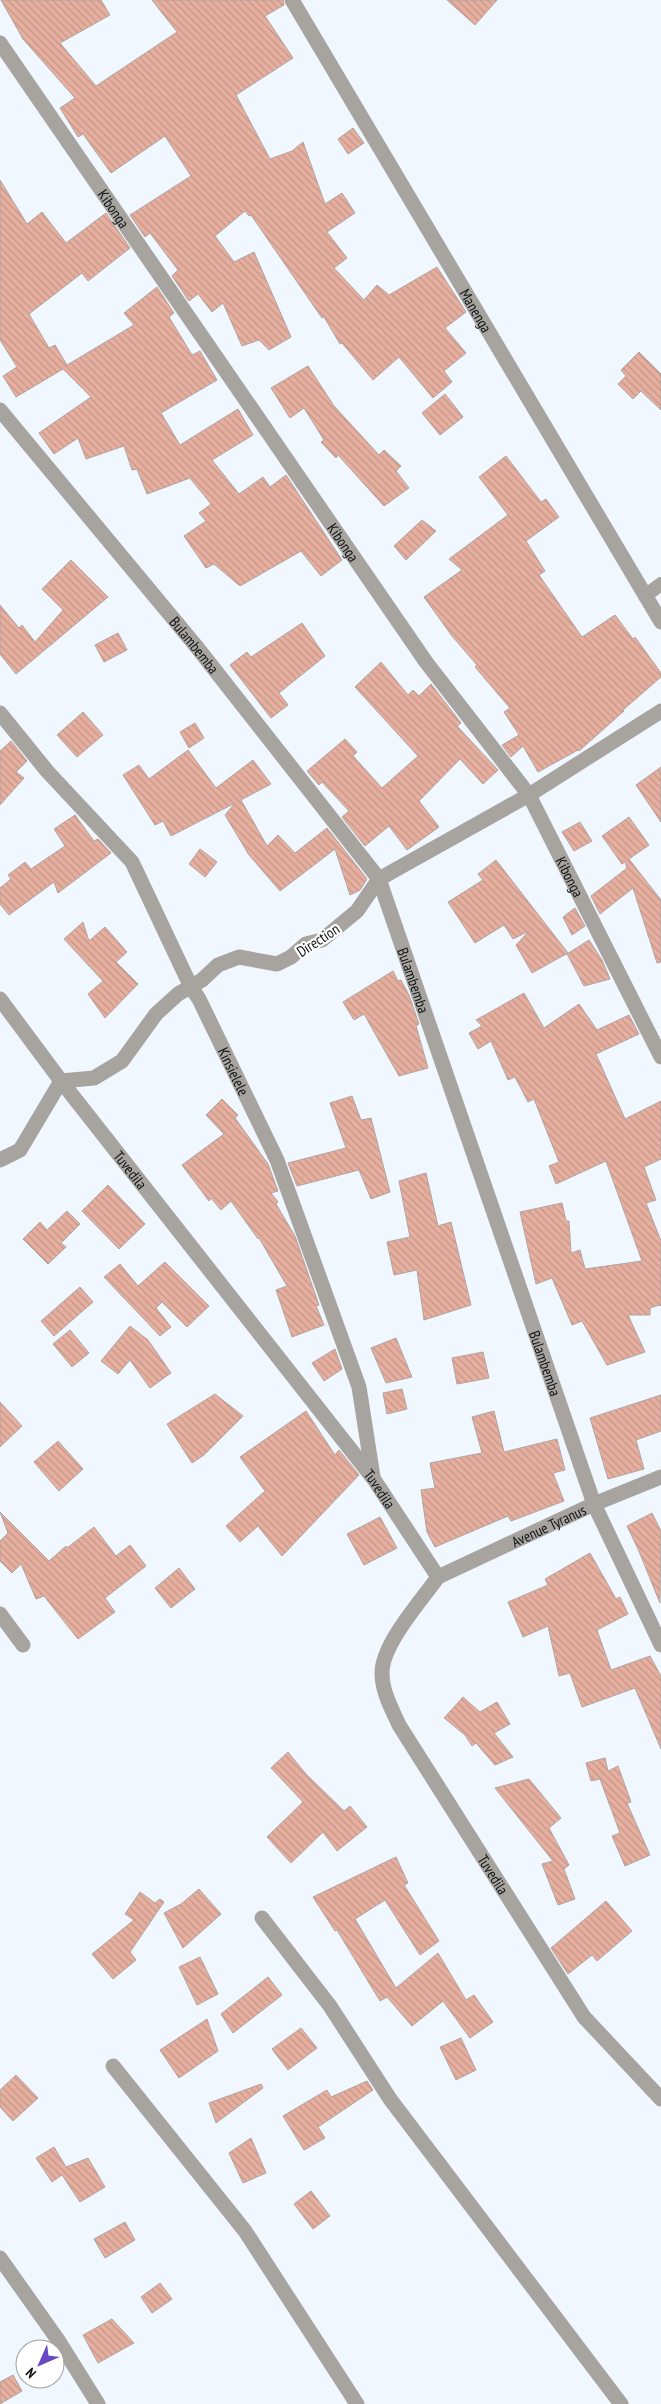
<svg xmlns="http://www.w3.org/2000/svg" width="661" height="2404" viewBox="0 0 661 2404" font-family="'PT Sans Narrow',sans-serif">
	<defs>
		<pattern id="building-back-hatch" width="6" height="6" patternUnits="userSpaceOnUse" patternTransform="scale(1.25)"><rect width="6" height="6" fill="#e6af9f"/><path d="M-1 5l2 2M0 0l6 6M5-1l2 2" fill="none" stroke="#c49688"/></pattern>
	</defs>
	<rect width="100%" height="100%" fill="#f0f7ff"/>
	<g fill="url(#building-back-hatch)" stroke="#b1a4a0">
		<path d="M1 0H101L110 15 60 43 96 86 177 32 152 0H283L284 5 265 16 293 58 236 95 270 159 292 151 303 142 325 204 342 193 355 213 327 232 347 258 334 268 364 300 377 285 389 295 437 267 466 312 445 328 466 353 444 371 452 382 433 398 399 357 373 380 342 343 340 344 324 317 322 318 251 215 249 216 245 211 215 236 234 262 254 252 291 337 269 350 259 340 242 346 223 303 212 312 198 294 189 301 172 276 178 270 150 233 145 237 130 215 191 176 165 136 111 173 83 134 78 137 60 108 75 98 23 39Z"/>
		<path d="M447 0H497L475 25Z"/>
		<path d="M353 128 364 143 348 154 338 139Z"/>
		<path d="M0 180 27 224 42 212 66 243 106 213 130 248 88 281 82 273 29 314 49 348 55 345 67 365 134 325 124 313 157 287 174 313 169 317 192 355 200 351 217 380 161 413 180 445 238 409 253 435 212 460 239 494 263 477 270 487 286 475 342 560 321 576 301 551 240 586 214 564 206 568 184 536 206 521 199 513 211 504 190 478 147 494 137 469 132 470 124 446 86 459 78 438 54 454 39 433 91 397 63 369 16 397 3 376 17 367 0 340Z"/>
		<path d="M639 352 661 374V410L641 391 633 399 618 384 626 376 621 370Z"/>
		<path d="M308 366 334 406 379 455 384 450 401 466 396 471 409 488 384 506 338 455 336 458 321 442 324 440 304 408 290 418 271 388Z"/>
		<path d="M445 394 463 417 440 435 422 413Z"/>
		<path d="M506 456 541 502 546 499 559 517 526 541 545 571 539 575 582 637 615 615 633 639 635 637 661 673V677L623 710 624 711 579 751 578 750 538 772 523 746 511 757 502 745 519 735 504 712 510 708 475 667 477 665 452 636 424 597 462 570 449 559 508 515 479 477Z"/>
		<path d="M422 520 436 531 406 560 394 546Z"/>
		<path d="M71 560 108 597 16 674 0 654V605L19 628 22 625 35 642 63 610 42 589Z"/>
		<path d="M302 623 325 656 279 693 288 705 271 718 230 665 247 652 251 657Z"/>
		<path d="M118 633 127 650 104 662 95 645Z"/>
		<path d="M381 662 408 695 413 690 419 696 431 684 461 723 457 726 498 770 483 784 460 759 419 801 439 827 407 850 389 826 365 846 342 817 349 811 322 782 319 785 307 771 345 739 357 752 353 756 382 788 418 756 355 687Z"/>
		<path d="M83 712 103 735 77 757 57 735Z"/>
		<path d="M195 723 204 738 189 748 180 732Z"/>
		<path d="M11 741 27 761 16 772 24 778 0 805V751Z"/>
		<path d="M188 750 216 788 253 760 271 784 241 800 267 846 278 835 295 853 327 828 367 879 360 890 350 895 335 849 280 891 249 855 225 815 235 803 171 836 163 821 155 825 123 775 139 765 149 779Z"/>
		<path d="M661 767V822L636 785Z"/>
		<path d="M75 815 94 841 98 839 111 853 58 893 54 882 9 915 0 904V888L11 879 8 875 25 862 31 869 65 846 54 829Z"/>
		<path d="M629 817 649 845 629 859 661 900V962L657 963 633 888 600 914 591 896 627 868 625 862 622 864 602 836Z"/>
		<path d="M580 822 592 841 574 851 562 832Z"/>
		<path d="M200 849 217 862 205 877 189 864Z"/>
		<path d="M496 860 568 953 532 973 516 945 529 931 513 939 504 925 475 943 448 902 483 880 478 874Z"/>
		<path d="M575 908 585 926 572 935 563 917Z"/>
		<path d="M83 922 89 941 105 927 127 952 116 962 138 984 105 1018 88 994 103 981 64 939Z"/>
		<path d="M589 940 602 960 610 979 584 986 567 954Z"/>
		<path d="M393 971 398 981 401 980 409 995 419 1024 416 1026 428 1068 399 1076 364 1014 354 1020 343 1002Z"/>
		<path d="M524 993 544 1028 579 1004 597 1030 629 1015 639 1034 596 1054 625 1119 661 1101V1159L644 1167 656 1200 646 1203 661 1241V1306L659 1305 650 1308V1315H628L645 1352 607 1365 582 1321 572 1325 552 1278 536 1284 520 1212 562 1203 566 1221H569L571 1253 580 1250 585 1269 642 1261 606 1161 556 1184 549 1166 559 1162 534 1099 528 1102 515 1077 508 1080 491 1041 478 1049 469 1033 482 1026 476 1020Z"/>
		<path d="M352 1096 361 1120 371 1118 390 1192 371 1199 359 1170 297 1186 288 1163 346 1148 330 1103Z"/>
		<path d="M222 1099 238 1115 235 1118 268 1164 278 1191 271 1193 278 1202 276 1204 295 1236 319 1305 316 1306 324 1325 292 1337 276 1290 287 1286 259 1238 258 1239 231 1201 221 1210 211 1198 209 1201 182 1165 224 1134 206 1115Z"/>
		<path d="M426 1173 438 1226 451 1222 471 1305 424 1320 417 1270 394 1275 387 1242 410 1237 399 1181Z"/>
		<path d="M108 1185 145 1224 119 1249 82 1211Z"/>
		<path d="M67 1211 80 1224 61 1243 66 1247 48 1264 23 1239 40 1222 47 1230Z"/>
		<path d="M165 1262 209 1306 187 1327 162 1302 156 1308 171 1327 160 1336 104 1277 120 1264 138 1286Z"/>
		<path d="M80 1287 93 1302 54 1336 41 1321Z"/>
		<path d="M130 1326 148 1340 171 1373 150 1388 130 1360 118 1374 101 1361Z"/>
		<path d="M70 1330 89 1353 72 1367 53 1344Z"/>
		<path d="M396 1338 412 1377 386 1383 371 1348Z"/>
		<path d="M335 1349 342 1369 324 1381 312 1363Z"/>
		<path d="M483 1352 489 1378 457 1384 452 1358Z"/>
		<path d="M402 1389 407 1409 387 1414 383 1393Z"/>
		<path d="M215 1394 243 1416 204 1455 192 1463 167 1424Z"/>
		<path d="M661 1395V1431L636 1440 644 1469 608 1479 590 1418Z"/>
		<path d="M0 1402 22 1426 0 1447Z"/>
		<path d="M306 1411 335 1455 339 1450 359 1475 282 1556 258 1526 240 1542 226 1526 265 1491 240 1457Z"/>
		<path d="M494 1411 504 1452 557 1439 565 1470 553 1473 564 1501 511 1521 508 1516 435 1547 427 1532 421 1490 435 1488 430 1463 482 1453 472 1417Z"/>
		<path d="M58 1441 83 1469 59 1491 34 1462Z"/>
		<path d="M0 1512 49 1561 66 1546 67 1548 94 1527 116 1556 130 1545 146 1566 105 1598 115 1612 78 1639 44 1596 36 1599 21 1564 12 1573 0 1561V1541L8 1533Z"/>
		<path d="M652 1513 661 1531 660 1603 638 1549 627 1526Z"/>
		<path d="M380 1517 397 1548 364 1565 347 1534Z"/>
		<path d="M590 1553 616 1599 620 1597 628 1614 597 1630 611 1670 650 1656 661 1676V1749L635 1688 582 1707 570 1673 559 1676 548 1626 523 1637 508 1602 548 1585 545 1579Z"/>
		<path d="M179 1568 195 1589 171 1608 155 1588Z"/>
		<path d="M463 1697 480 1712 497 1702 510 1724 494 1733 513 1757 495 1765 476 1743 472 1746 465 1735 444 1718Z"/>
		<path d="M288 1752 306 1774 344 1811 350 1806 367 1827 337 1851 323 1832 291 1863 267 1837 303 1802 271 1768Z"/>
		<path d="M605 1758 608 1771 618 1766 631 1802 627 1803 650 1855 625 1866 612 1836 620 1833 600 1779 591 1781 586 1763Z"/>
		<path d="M529 1779 561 1818 549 1828 569 1865 564 1869 575 1899 558 1905 542 1864 553 1861 495 1788Z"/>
		<path d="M396 1857 408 1883 404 1885 439 1941 420 1955 385 1900 355 1919 396 1988 438 1953 466 2000 474 1995 493 2022 470 2038 443 2001 412 2026 387 1997 380 2001 337 1930 335 1931 313 1897Z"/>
		<path d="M199 1889 221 1914 183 1948 164 1913 181 1904Z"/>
		<path d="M140 1892 155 1903 160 1899 164 1902 130 1952 136 1960 113 1979 92 1954 134 1920 125 1914Z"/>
		<path d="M606 1901 632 1931 597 1961 592 1955 568 1974 551 1948Z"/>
		<path d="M200 1957 218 1994 197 2005 179 1967Z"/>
		<path d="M268 1977 282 1995 233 2033 221 2014Z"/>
		<path d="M207 2019 218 2051 179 2078 160 2050Z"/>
		<path d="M301 2028 317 2048 288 2070 272 2049Z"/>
		<path d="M461 2038 476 2070 456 2080 440 2047Z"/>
		<path d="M16 2075 38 2098 13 2121 0 2107V2090Z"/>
		<path d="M367 2081 373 2090 318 2127 325 2138 304 2150 283 2116 327 2090 331 2097Z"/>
		<path d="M261 2084 263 2088 216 2123 209 2103Z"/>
		<path d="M251 2138 266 2173 243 2183 229 2153Z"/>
		<path d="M54 2147 66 2167 88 2158 105 2187 80 2202 62 2175 52 2182 36 2158Z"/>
		<path d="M311 2191 330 2216 313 2229 294 2204Z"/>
		<path d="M125 2222 135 2240 105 2258 94 2239Z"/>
		<path d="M160 2283 172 2299 152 2313 141 2297Z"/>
		<path d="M112 2319 134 2343 98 2363 83 2335Z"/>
		<path d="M13 2375 22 2391 0 2404V2382Z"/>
	</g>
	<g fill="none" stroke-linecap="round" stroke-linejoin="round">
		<path stroke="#a7a39f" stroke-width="14" d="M645 596 661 584"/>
		<g stroke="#a7a39f" stroke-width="15">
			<path id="s1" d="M292 0 661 622"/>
			<path id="s2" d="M0 43 426 662 529 795 661 1057"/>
			<path id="s3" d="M0 410 196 646 379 879 594 1504 661 1645"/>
			<path id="s4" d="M0 713 47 771 132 862 191 987 199 999 277 1160 359 1387 373 1477"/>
			<path id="s5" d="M0 999 61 1081 373 1478 438 1577C421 1601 382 1644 382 1673 382 1692 392 1709 399 1725L584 2017 661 2099"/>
			<path d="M0 1160 20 1150 61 1081 94 1078 122 1061 156 1014 178 994 202 980 218 965 239 957 277 964 291 957 306 944 322 940 357 911 379 879 529 795 661 711"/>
			<path id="s6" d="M438 1577 594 1504 661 1477"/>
			<path d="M0 1614 23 1645"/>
			<path d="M262 1918 330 2006 390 2099 621 2404"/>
			<path d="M113 2066 245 2231 357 2404"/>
			<path d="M0 2258 58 2340 98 2404"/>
		</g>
	</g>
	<g text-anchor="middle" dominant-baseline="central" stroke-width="4.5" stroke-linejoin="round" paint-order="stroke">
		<g font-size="15" fill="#101316" stroke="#fff">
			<text stroke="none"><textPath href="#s2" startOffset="201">Kibonga</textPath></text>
			<text stroke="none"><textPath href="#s1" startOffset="361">Manenga</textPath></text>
			<text stroke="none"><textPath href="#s2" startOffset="606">Kibonga</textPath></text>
			<text stroke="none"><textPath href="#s3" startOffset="305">Bulambemba</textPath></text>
			<text stroke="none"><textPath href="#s2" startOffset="1011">Kibonga</textPath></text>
			<text transform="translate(318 940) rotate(-33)">Direction</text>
			<text stroke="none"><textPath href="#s3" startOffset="710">Bulambemba</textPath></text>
			<text stroke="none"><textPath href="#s4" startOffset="432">Kinsielele</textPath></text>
			<text stroke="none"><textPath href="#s5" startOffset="215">Tuvedila</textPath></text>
			<text stroke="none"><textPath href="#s3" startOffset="1115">Bulambemba</textPath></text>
			<text stroke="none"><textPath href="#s5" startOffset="620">Tuvedila</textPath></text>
			<text stroke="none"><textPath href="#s6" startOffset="122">Avenue Tyranus</textPath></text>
			<text stroke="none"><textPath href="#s5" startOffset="1070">Tuvedila</textPath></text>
		</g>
	</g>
	<g transform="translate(40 2364) rotate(225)"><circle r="24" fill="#ffffff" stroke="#9fa1a2"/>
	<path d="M0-4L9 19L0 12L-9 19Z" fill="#6949c2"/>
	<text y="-8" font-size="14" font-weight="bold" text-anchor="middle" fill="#101316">N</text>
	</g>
</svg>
